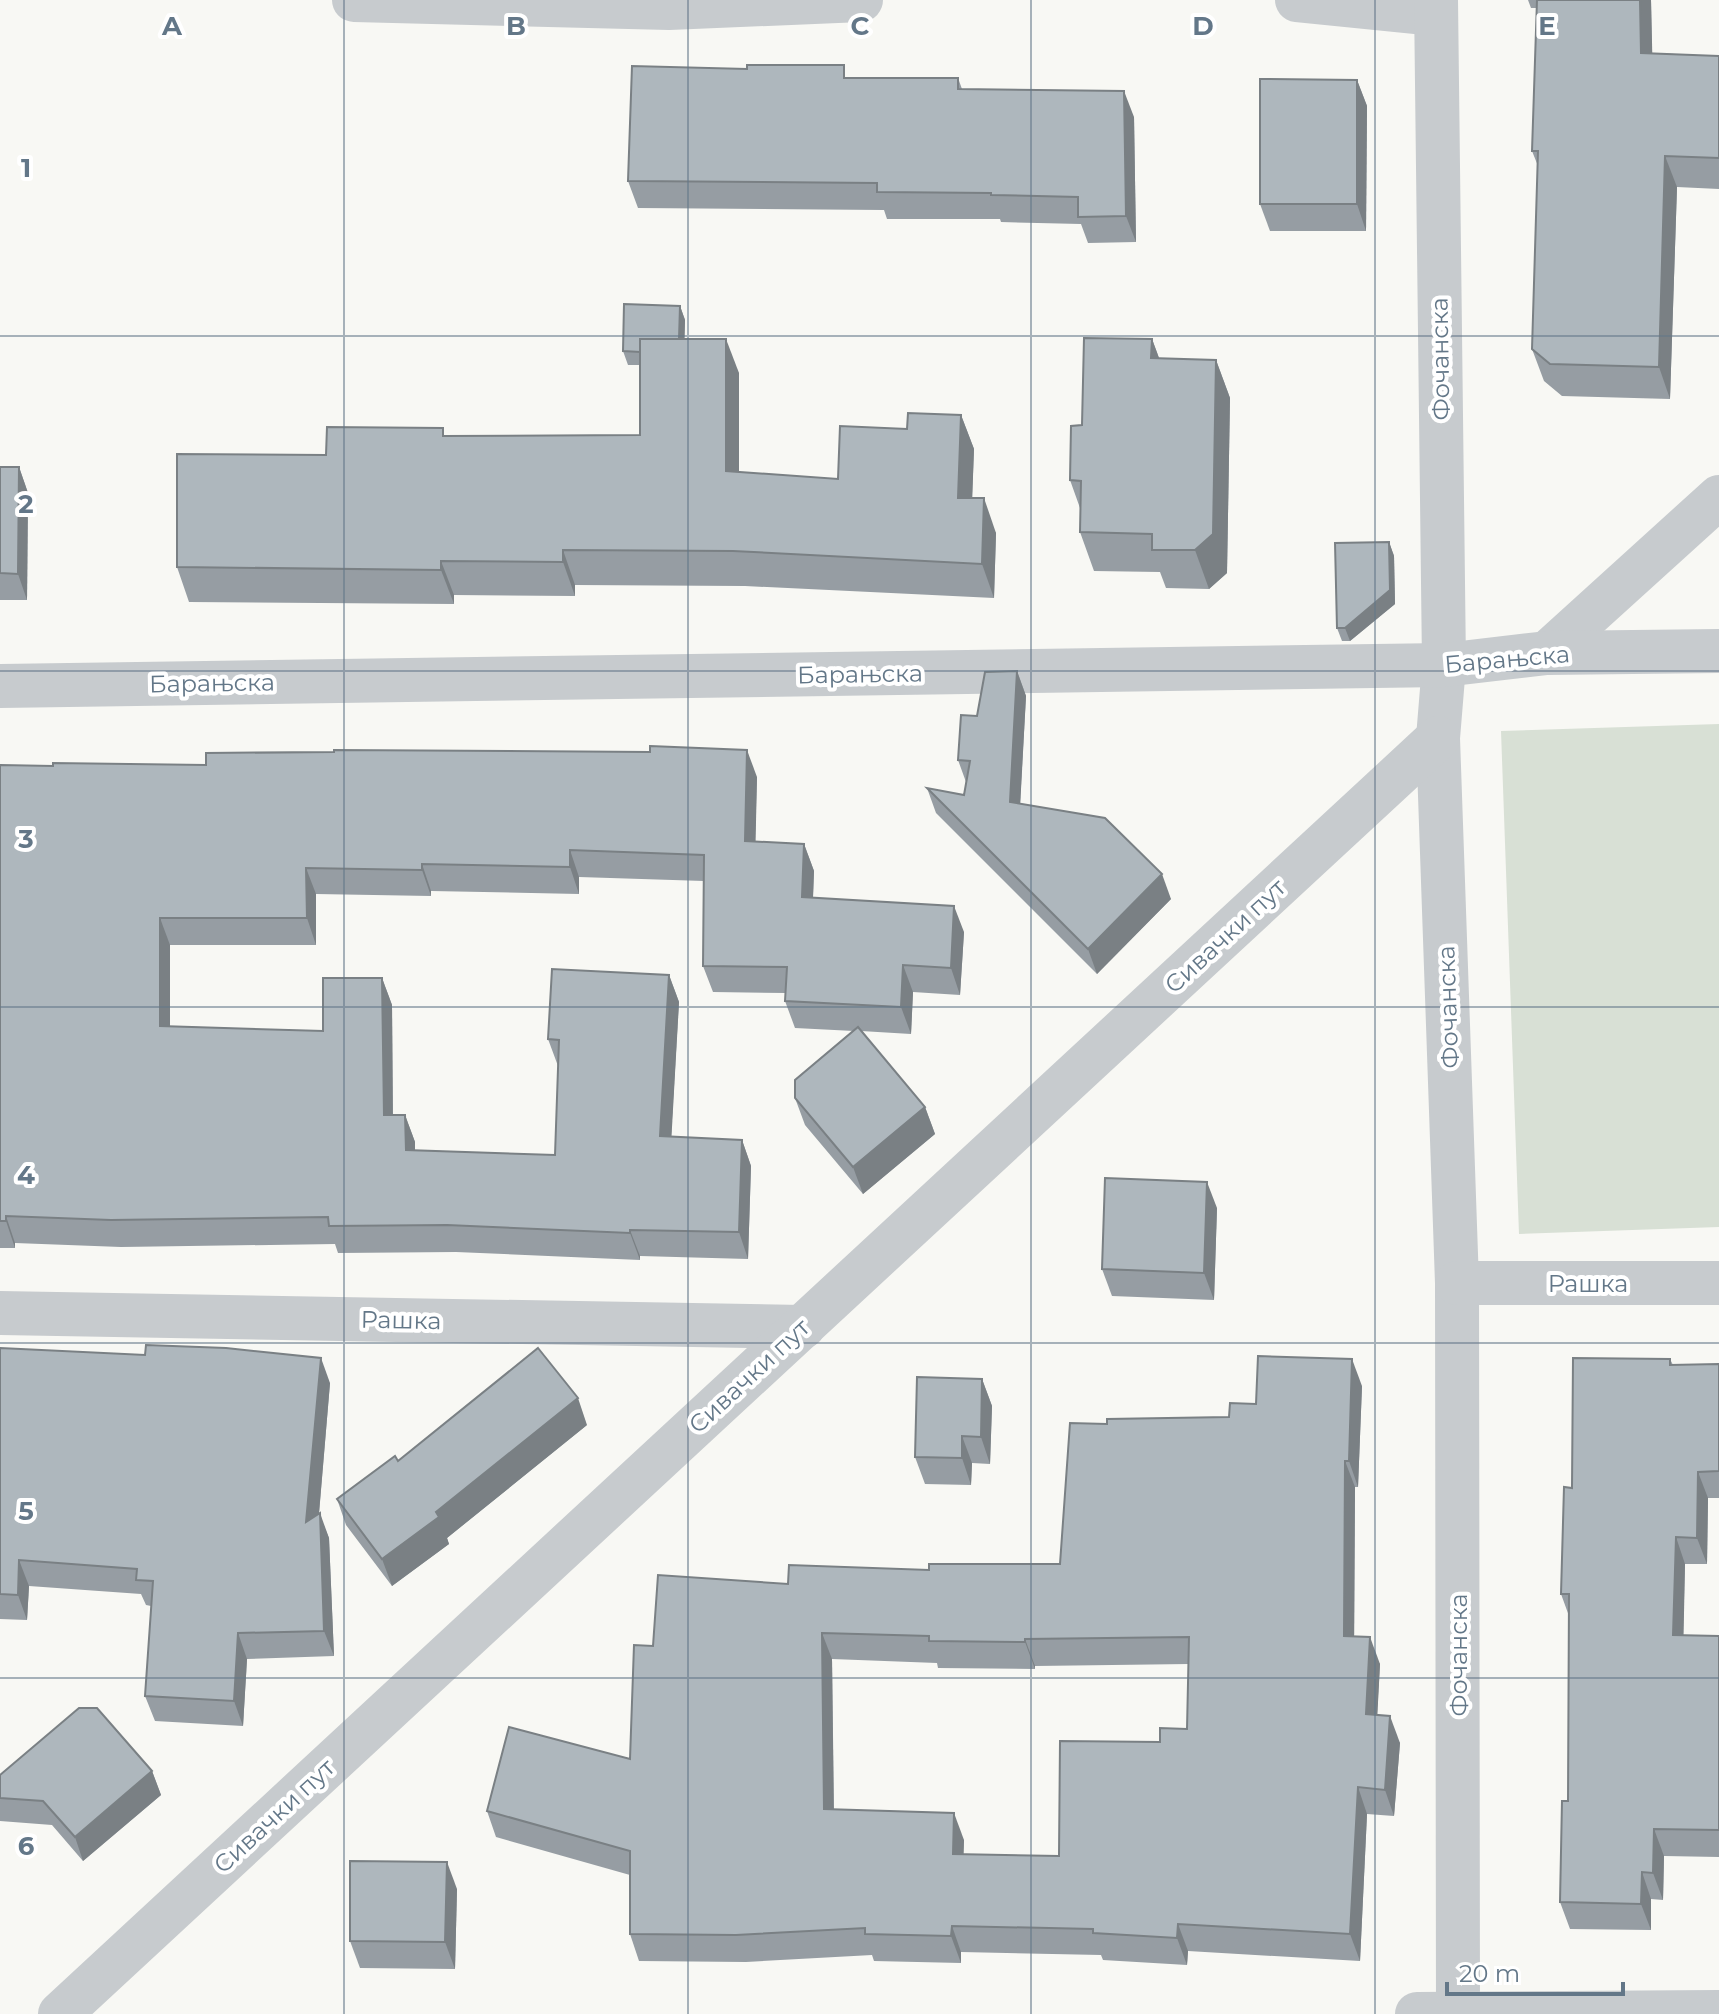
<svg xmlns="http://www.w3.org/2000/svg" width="1719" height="2014" viewBox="0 0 1719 2014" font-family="Montserrat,sans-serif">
	<rect width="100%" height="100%" fill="#f8f8f4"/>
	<path fill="#d8e0d5" d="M1719 724V1227L1519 1234 1501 731Z"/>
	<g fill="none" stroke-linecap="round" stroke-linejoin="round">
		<g stroke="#c7cbce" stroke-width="44">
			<path d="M354 0 669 8 861 0"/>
			<path d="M1297 0 1436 14"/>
			<path d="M1436 0 1444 665 1438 738 1457 1283 1458 2014"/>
			<path d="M1547 653 1719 497"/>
			<path d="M0 686 1444 665 1547 653 1719 651"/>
			<path d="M1457 1283H1719"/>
			<path d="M0 1313 803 1327"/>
			<path d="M60 2014 1438 738"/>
			<path d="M1417 2014 1719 2012"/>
		</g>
	</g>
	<g fill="#969da3" fill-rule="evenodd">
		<path d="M1528 0H1651L1652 53 1719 56V189L1677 187 1670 399 1562 396 1544 381 1532 349 1538 166 1532 151 1537 8H1531Z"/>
		<path d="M849 78H958L962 89 1134 117 1136 242 1088 243 1081 224 1001 222 1000 219H887L884 210 638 208 628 181Z"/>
		<path d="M1357 80 1367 106 1366 231H1270L1260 204Z"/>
		<path d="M680 306 685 320 684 339 739 373V472L838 479 907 429 961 415 974 449 972 498 996 533 994 598 745 586 575 585V596L454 595V604L189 602 177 567 326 455 445 436 640 435V365H628L623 351Z"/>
		<path d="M1152 339 1159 358 1216 360 1230 398 1227 573 1209 589 1166 588 1160 572 1094 571 1080 532V508L1070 480 1082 425Z"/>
		<path d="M0 467H19L28 493 27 600H0Z"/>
		<path d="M1389 542 1394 556 1395 604 1350 641H1342L1337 628Z"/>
		<path d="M1017 671 1026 696 1020 804 1171 899 1097 974 936 813 927 788 964 795 966 782 958 760 977 716Z"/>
		<path d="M0 765 757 777 755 841 804 844 814 871 813 897 964 932 960 995 913 992 911 1034 861 1031 925 1107 935 1134 863 1194 805 1125 795 1098 854 1031 795 1028 785 1001 786 993 713 992 703 966 704 881 579 877V894L431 891V896L316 894V945H170V1026L323 1031 382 978 392 1005 393 1115H405L415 1142V1150L555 1155 558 1066 548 1039 669 975 679 1002 671 1137 742 1140 751 1166 748 1259 640 1256V1260L456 1252 338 1253 335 1244 121 1247 15 1243V1248H0Z"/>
		<path d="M1217 1208 1214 1300 1112 1296 1102 1269Z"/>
		<path d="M0 1348 330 1383 319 1514 329 1538 334 1656 247 1659 243 1726 155 1721 145 1696 151 1606 146 1605 141 1594 29 1586 27 1620 0 1619Z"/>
		<path d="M1670 1359 1673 1365 1719 1364V1498H1708L1707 1564H1685L1683 1636H1719V1857L1664 1856 1663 1900 1651 1899V1930L1570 1929 1560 1902 1568 1801 1569 1616 1561 1594Z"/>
		<path d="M982 1379 992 1406 990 1464 972 1463 971 1485 925 1484 915 1457Z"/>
		<path d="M1362 1386 1358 1487H1355L1354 1637 1380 1664 1377 1715 1400 1743 1394 1816 1367 1814 1360 1961 1188 1951 1187 1965 1103 1960 1101 1955 961 1952V1963L874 1961 872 1955 746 1962 639 1961 630 1934V1875L496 1837 487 1811 630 1759 653 1646 788 1584 929 1570 1060 1564 1107 1424 1229 1417 1256 1404ZM832 1659 937 1663 938 1668 1035 1669V1666L1189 1664 1187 1729 1160 1742 1059 1856 963 1854 964 1840 834 1809Z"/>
		<path d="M587 1425 447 1538 449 1544 392 1586 346 1525 337 1499 398 1461Z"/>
		<path d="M152 1771 161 1795 83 1861 52 1825 0 1821V1775Z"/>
		<path d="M457 1889 455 1969 360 1968 350 1941Z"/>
	</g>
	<g fill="#7a8084">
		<path d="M1640 0H1651L1653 85 1641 53Z"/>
		<path d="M1357 80 1367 106 1366 231 1357 204Z"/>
		<path d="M1124 91 1134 117 1136 242 1126 216Z"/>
		<path d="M1665 156 1677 187 1670 399 1659 367Z"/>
		<path d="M680 306 685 320 684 367 679 353Z"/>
		<path d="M726 339 739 373V506L726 471Z"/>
		<path d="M1152 339 1166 377 1151 358Z"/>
		<path d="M1216 360 1230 398 1227 573 1209 589 1195 550Z"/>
		<path d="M961 415 974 449 971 532 958 498Z"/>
		<path d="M19 467 28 493 27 600 18 574Z"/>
		<path d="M984 498 996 533 994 598 982 564Z"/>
		<path d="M1389 542 1394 556 1395 604 1350 641 1345 628Z"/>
		<path d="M563 550 575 585V596L563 562Z"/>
		<path d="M441 561 454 595V604L441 570Z"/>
		<path d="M1017 671 1026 696 1019 827 1010 802Z"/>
		<path d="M747 750 757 777 755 867 745 841Z"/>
		<path d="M804 844 814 871 812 923 802 897Z"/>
		<path d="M570 850 579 877V894L570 867Z"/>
		<path d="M422 864 431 891V896L422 870Z"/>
		<path d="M306 868 316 894V945L307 918Z"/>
		<path d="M1162 874 1171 899 1097 974 1088 949Z"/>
		<path d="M954 906 964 932 960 995 951 968Z"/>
		<path d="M160 918 170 945V1052L160 1026Z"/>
		<path d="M903 965 913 992 911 1034 901 1007Z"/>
		<path d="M669 975 679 1002 670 1163 660 1136Z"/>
		<path d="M382 978 392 1005 393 1142 384 1115Z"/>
		<path d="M925 1107 935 1134 863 1194 853 1167Z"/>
		<path d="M405 1115 415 1142V1176L406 1150Z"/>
		<path d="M742 1140 751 1166 748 1259 739 1232Z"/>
		<path d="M1207 1182 1217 1208 1214 1300 1204 1273Z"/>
		<path d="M6 1216 15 1243V1248L6 1221Z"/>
		<path d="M630 1230 640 1256V1260L630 1233Z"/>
		<path d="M321 1358 330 1383 316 1548 306 1522Z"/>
		<path d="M1352 1359 1362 1386 1358 1487 1349 1461Z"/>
		<path d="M982 1379 992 1406 990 1464 981 1437Z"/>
		<path d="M578 1398 587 1425 447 1538 449 1544 392 1586 382 1559 436 1512Z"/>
		<path d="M962 1436 972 1463 971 1485 962 1458Z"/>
		<path d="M1345 1461 1355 1487 1354 1663 1344 1636Z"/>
		<path d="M1698 1472 1708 1498 1707 1564 1697 1538Z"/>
		<path d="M320 1513 329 1538 334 1656 324 1631Z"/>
		<path d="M1676 1537 1685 1564 1683 1662 1673 1635Z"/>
		<path d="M19 1560 29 1586 27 1620 18 1595Z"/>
		<path d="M238 1633 247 1659 243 1726 234 1701Z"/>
		<path d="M822 1633 832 1659 834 1835 824 1809Z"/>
		<path d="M1370 1637 1380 1664 1376 1741 1366 1714Z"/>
		<path d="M1025 1639 1035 1666V1669L1025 1642Z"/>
		<path d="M1390 1716 1400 1743 1394 1816 1385 1790Z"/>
		<path d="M152 1771 161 1795 83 1861 75 1837Z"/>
		<path d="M1358 1787 1367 1814 1360 1961 1350 1934Z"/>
		<path d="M954 1813 964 1840 963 1881 953 1854Z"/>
		<path d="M1654 1829 1664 1856 1663 1900 1653 1873Z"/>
		<path d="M447 1862 457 1889 455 1969 445 1942Z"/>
		<path d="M1642 1872 1651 1899V1930L1641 1904Z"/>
		<path d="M1178 1924 1188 1951 1187 1965 1177 1938Z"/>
		<path d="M952 1926 961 1952V1963L951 1936Z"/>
	</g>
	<g fill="#aeb7bd" stroke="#7a8084" stroke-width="2" fill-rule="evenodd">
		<path d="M1537 0H1640L1641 53 1719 56V158L1665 156 1659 367 1550 364 1532 349 1538 151H1532Z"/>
		<path d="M747 65H844V78H958V89L1124 91 1126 216 1078 217V197L991 195V193L877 192V183L628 181 632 66 747 69Z"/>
		<path d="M1260 79 1357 80V204H1260Z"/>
		<path d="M624 304 680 306 679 339H640V352L623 351Z"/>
		<path d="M1084 338 1152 339 1151 358 1216 360 1213 534 1195 550H1152V534L1080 532 1081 481 1070 480 1071 426 1082 425Z"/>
		<path d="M640 339H726V471L838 479 840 426 907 429 908 413 961 415 958 498H984L982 564 733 551 563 550V562L441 561V570L177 567V454L326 455 327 427 443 428V436L640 435Z"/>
		<path d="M0 467H19L18 574 0 573Z"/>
		<path d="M1389 542 1390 590 1345 628H1337L1335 543Z"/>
		<path d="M1017 671 1010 802 1105 818 1162 874 1088 949 927 788 964 795 970 761 958 760 961 715 977 716 985 672Z"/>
		<path d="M650 746 747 750 745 841 804 844 802 897 954 906 951 968 903 965 901 1007 785 1001 787 967 703 966 704 855 570 850V867L422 864V870L306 868 307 918H160V1026L323 1031V978H382L384 1115H405L406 1150 555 1155 559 1040 548 1039 552 969 669 975 660 1136 742 1140 739 1232 630 1230V1233L447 1225 329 1226 328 1217 111 1220 6 1216V1221H0V765L53 766V763L206 765V753L334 752V750L650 752Z"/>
		<path d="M858 1027 925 1107 853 1167 795 1098V1080Z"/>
		<path d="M1105 1178 1207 1182 1204 1273 1102 1269Z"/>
		<path d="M146 1345 226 1348 321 1358 306 1522 320 1513 324 1631 238 1633 234 1701 145 1696 153 1581 136 1580 137 1569 19 1560 18 1595 0 1594V1348L145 1355Z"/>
		<path d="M538 1348 578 1398 436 1512 439 1517 382 1559 337 1499 395 1456 398 1461Z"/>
		<path d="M1258 1356 1352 1359 1349 1461H1345L1344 1636 1370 1637 1366 1714 1390 1716 1385 1790 1358 1787 1350 1934 1178 1924 1177 1938 1093 1933V1929L952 1926 951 1936 865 1934V1928L736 1935 630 1934V1851L487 1811 509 1727 630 1759 634 1645 653 1646 658 1575 788 1584 789 1565 929 1570V1564H1060L1070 1423 1107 1424V1419L1229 1417 1230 1403 1256 1404ZM822 1633 929 1636V1641L1025 1642V1639L1189 1637 1187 1729 1160 1728V1742L1060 1741 1059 1856 953 1854 954 1813 824 1809Z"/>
		<path d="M1573 1358 1670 1359V1365L1719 1364V1471L1698 1472 1697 1538 1676 1537 1673 1635 1719 1636V1830L1654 1829 1653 1873 1642 1872 1641 1904 1560 1902 1562 1801H1568L1569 1594H1561L1564 1487 1572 1488Z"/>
		<path d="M917 1377 982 1379 981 1437 962 1436V1458L915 1457Z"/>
		<path d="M79 1708H97L152 1771 75 1837 43 1801 0 1798V1775Z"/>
		<path d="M350 1861 447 1862 445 1942 350 1941Z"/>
	</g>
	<path fill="none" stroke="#637788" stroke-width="2" stroke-opacity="0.55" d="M344 0V2014M688 0V2014M1031 0V2014M1375 0V2014M0 336H1719M0 671H1719M0 1007H1719M0 1343H1719M0 1678H1719"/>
	<g text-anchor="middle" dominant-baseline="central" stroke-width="8" stroke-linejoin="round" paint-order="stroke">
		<g font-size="24" fill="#637788" stroke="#fff">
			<text transform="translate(1440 359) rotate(-91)">Фочанска</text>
			<text transform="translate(1507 659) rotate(-5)">Барањска</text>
			<text transform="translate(860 674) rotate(-1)">Барањска</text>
			<text transform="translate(212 683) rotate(-1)">Барањска</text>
			<text transform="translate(1225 936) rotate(-43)">Сивачки пут</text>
			<text transform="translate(1448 1007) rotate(-92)">Фочанска</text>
			<text x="1588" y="1283">Рашка</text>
			<text transform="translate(401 1320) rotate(1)">Рашка</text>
			<text transform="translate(749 1376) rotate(-43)">Сивачки пут</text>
			<text transform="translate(1458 1655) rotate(-90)">Фочанска</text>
			<text transform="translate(274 1816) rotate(-43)">Сивачки пут</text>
		</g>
	</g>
	<g font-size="26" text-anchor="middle" font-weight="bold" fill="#637788" stroke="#fff" stroke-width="8" stroke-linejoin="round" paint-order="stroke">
		<text x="172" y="35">A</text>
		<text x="516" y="35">B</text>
		<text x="860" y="35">C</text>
		<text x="1203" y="35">D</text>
		<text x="1547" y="35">E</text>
		<text x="26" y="177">1</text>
		<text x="26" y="513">2</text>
		<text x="26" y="848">3</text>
		<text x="26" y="1184">4</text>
		<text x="26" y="1520">5</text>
		<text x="26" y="1855">6</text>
	</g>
	<path d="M1447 1982v12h176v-12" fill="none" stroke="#637788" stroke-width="4"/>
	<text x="1459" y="1982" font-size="24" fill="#637788" stroke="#ffffff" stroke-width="6" paint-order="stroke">20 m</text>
</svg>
